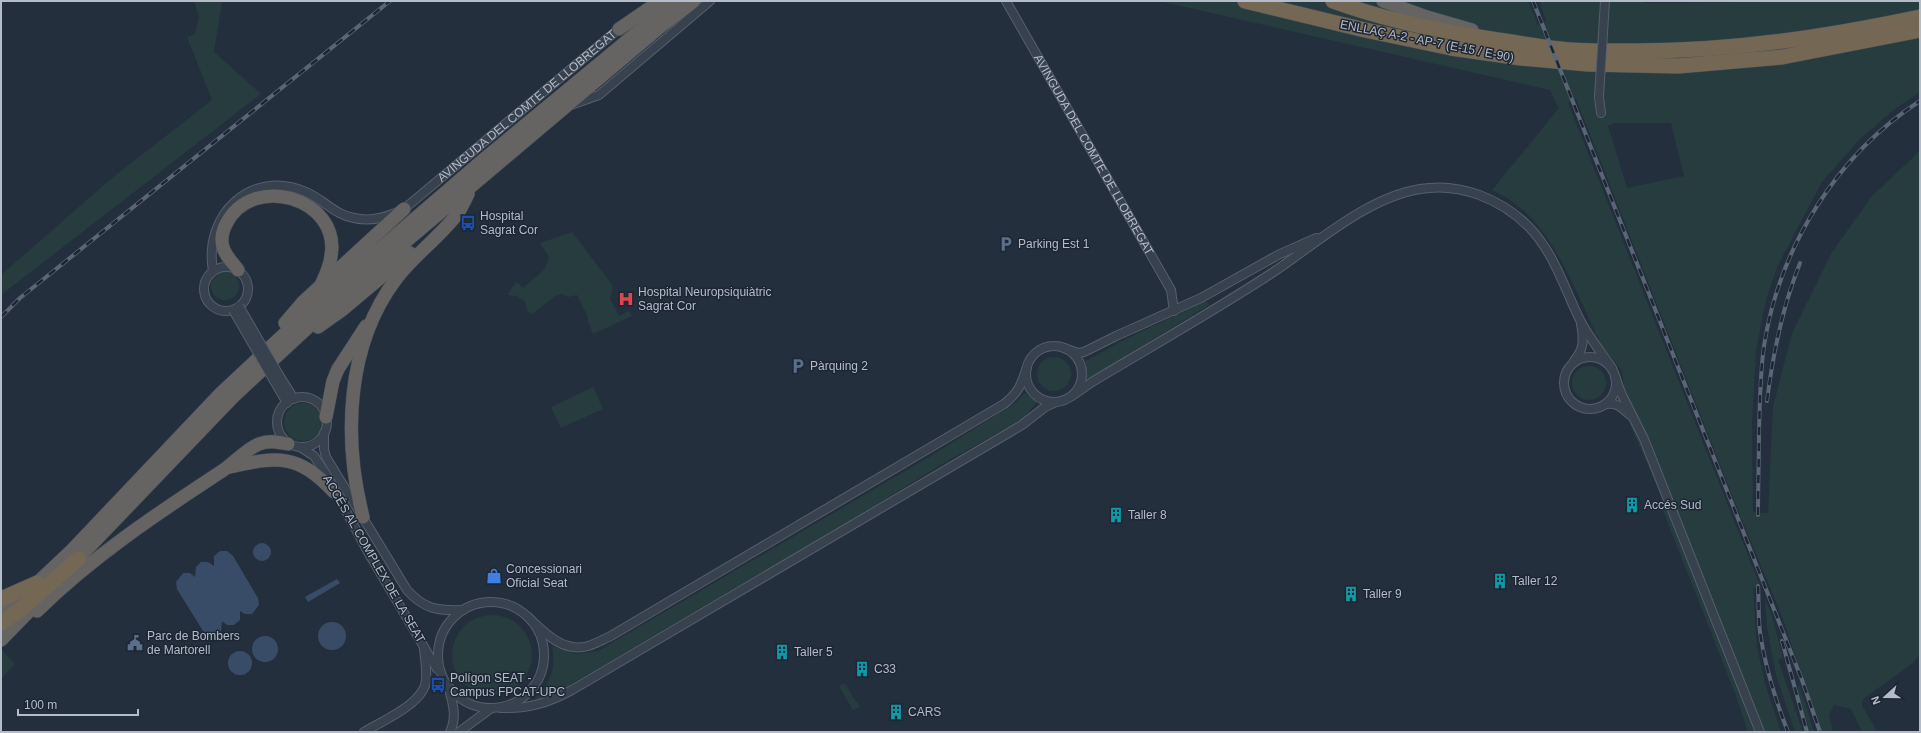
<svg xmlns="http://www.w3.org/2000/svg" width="1921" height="733" viewBox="0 0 1921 733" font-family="Helvetica,sans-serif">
	<rect width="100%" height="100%" fill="#242f3e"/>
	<g fill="#263c3f" fill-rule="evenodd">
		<path d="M194 1H222L214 52 261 94 1 295V275L112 178 212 100 187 37 195 34 199 17Z"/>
		<path d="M1159 1H1528L1538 25 1546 21 1539 1H1636L1646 3 1920 1V92L1892 111 1858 141 1822 182 1778 265 1766 300 1756 350 1752 422 1753 512 1768 513 1773 407 1792 333 1832 252 1872 196 1920 151V655L1913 663 1863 699 1862 705 1877 732H1862L1851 709 1834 705 1829 715 1833 732H1822L1781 614 1741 518 1576 99 1568 103 1761 588H1753L1757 647 1766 687 1781 732H1748L1735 693 1660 503 1663 502 1659 491 1628 420 1622 371 1608 353 1603 349C1581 304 1555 230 1513 202 1507 197 1499 194 1492 190L1559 108 1550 90ZM1615 123H1671L1684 176 1627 188 1608 126Z"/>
		<path d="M572 232 613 286 610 299 619 316 629 311 632 316 593 334 588 321V317L577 295 568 297 562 294 555 296 532 314 527 311 525 301 517 296 508 295 512 287 517 282 523 288 544 270 549 257 540 243Z"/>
		<circle cx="225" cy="286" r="14"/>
		<path d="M1206 301 1209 305 1087 380 1084 362 1120 342Z"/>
		<circle cx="1054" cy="374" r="17"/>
		<circle cx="1589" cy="383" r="17"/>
		<path d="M593 387 603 409 561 428 551 407Z"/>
		<path d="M1025 393 1037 402 1024 418 937 467 844 525 556 693 534 700C551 680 556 672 552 646L576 654 598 651 929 457 1014 404Z"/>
		<circle cx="303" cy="422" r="19"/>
		<path d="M1765 599 1772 616 1783 658 1778 660 1803 732H1795L1776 675 1767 627Z"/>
		<circle cx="492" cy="655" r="40"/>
		<path d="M1 649 15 664 1 679Z"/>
		<path d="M845 683 856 702H857L860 707 853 710 839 686Z"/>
		<path d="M1799 683 1814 732H1810L1798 694Z"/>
	</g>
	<g fill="#394c67">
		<circle cx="262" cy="552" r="9"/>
		<path d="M220 551H227L233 556 258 598 259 605 252 614H245L240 611V620L234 625H227L222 621 221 631 212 636 203 631 177 589 176 582 183 573H190L195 577 196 567 201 562H208L214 566V556Z"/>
		<path d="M337 579 340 583 308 602 305 597Z"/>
		<circle cx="332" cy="636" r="14"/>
		<circle cx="265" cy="649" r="13"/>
		<circle cx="240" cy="663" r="12"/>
	</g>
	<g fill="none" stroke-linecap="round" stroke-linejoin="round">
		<defs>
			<g id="minor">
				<path id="s1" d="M1006 1 1171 290 1174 311"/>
				<path d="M1599 97 1601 113"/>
				<path d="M571 105 599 95 710 1"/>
				<circle cx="226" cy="289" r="22"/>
				<path id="s2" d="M213 271C203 215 251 168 306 192 323 199 335 215 354 218 372 222 387 217 404 209L621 27"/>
				<circle cx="1054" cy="374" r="28"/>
				<path d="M1064 348 1078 353 1084 352 1116 336 1201 298 1278 255 1316 238"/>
				<circle cx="1590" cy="383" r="26"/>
				<path d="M1574 361C1584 349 1584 340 1581 324"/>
				<path d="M279 375 294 399"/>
				<path d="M1615 376 1621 393 1644 439 1760 732"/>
				<path d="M273 379 287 403"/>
				<path d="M1072 396 1092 382C1152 346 1214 311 1272 273 1317 243 1366 198 1420 189 1460 182 1501 199 1529 227 1554 253 1564 287 1579 318 1587 335 1601 352 1612 368"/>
				<circle cx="302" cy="422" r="25"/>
				<path d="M1606 404C1617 402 1622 408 1630 415"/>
				<path d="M324 433V449L326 457 407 590C424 609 437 611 463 610"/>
				<path d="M300 447 314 456 326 474 368 552 437 669"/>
				<circle cx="491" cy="655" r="53"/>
				<path d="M528 617C545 633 563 653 588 646 595 644 602 640 609 637L1004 404C1019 392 1021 385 1027 367"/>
				<path d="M449 689C453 704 457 717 450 732"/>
				<path d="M501 708C528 709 548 703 572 690L1022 425 1045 407 1056 402"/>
				<path d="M364 732C382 721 425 703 426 680 427 670 425 659 424 649"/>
				<path d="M459 732 490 709"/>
			</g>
			<g id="trunk">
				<path d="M1383 1 1427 17 1472 30"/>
				<path d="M619 29 660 1"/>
				<path d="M238 270C234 264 227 258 224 250 220 241 222 232 226 224 252 172 341 198 331 256 330 267 325 276 321 285"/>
				<path d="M285 323 303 302 404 209"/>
				<path d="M318 327 342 310 410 253"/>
				<path d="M326 417 333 381 338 369 366 326"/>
				<path d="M230 467C279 456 298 454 334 492"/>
				<path d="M363 517C343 439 346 345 396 279 414 255 440 237 458 213 462 207 465 200 468 194"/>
				<path d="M71 566 234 396 346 292 660 27 694 1"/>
				<path d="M1 609 37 583 72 550 221 393 324 297 483 160 675 1"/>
				<path d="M37 611C92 557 155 515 219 473 233 465 244 450 259 444 268 440 278 442 288 444"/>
				<path d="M1 640 40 600"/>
			</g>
			<g id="motorway">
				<path d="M1245 1 1365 30 1451 48 1521 58 1588 64 1678 66 1782 57 1920 30"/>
				<path d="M1333 1C1382 19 1434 30 1485 38 1510 42 1535 46 1560 49 1585 52 1611 51 1636 51 1733 51 1825 37 1920 17"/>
				<path d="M1 599 37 583"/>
				<path d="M1 623 20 610 78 559"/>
			</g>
		</defs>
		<use href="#minor" stroke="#565f6c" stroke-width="10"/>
		<use href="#trunk" stroke="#434c59" stroke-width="14"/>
		<use href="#motorway" stroke="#434c59" stroke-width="16"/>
		<use href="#minor" stroke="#38414e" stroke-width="8"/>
		<use href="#trunk" stroke="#656462" stroke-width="13"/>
		<use href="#motorway" stroke="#746855" stroke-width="15"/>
		<defs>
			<g id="rail">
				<path d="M1533 1 1802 680 1820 732"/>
				<path d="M1 317 20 298 390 1"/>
				<path d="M1767 401C1773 353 1782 308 1800 263"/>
				<path d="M1758 515C1758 487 1759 459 1759 431 1760 402 1760 374 1764 346 1779 249 1836 155 1920 101"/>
				<path d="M1758 586C1759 601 1758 617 1760 632 1765 667 1775 699 1788 732"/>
				<path d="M1782 641 1807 732"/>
			</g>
		</defs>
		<use href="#rail" stroke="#5a6575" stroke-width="4"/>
		<use href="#rail" stroke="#1d2633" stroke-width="2.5" stroke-dasharray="8" stroke-linecap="butt"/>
		<defs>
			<g id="minor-bridge">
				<path d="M1599 97 1605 1"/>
				<path d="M239 306 279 375"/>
				<path d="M233 310 273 379"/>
			</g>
		</defs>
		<use href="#minor-bridge" stroke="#565f6c" stroke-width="10" stroke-linecap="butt"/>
		<use href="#minor-bridge" stroke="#38414e" stroke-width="8"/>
	</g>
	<defs>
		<symbol id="bus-bare" viewBox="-9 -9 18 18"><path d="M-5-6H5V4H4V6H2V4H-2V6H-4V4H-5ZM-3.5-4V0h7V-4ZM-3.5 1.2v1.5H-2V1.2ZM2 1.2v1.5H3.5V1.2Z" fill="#1a4fb4" stroke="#1d2633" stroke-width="2.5" paint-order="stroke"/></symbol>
		<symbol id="parking-bare" viewBox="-9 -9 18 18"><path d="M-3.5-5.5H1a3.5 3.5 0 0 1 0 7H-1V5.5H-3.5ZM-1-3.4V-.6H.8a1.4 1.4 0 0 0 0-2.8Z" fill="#5c6f8a" stroke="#1d2633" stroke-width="2.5" paint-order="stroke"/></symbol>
		<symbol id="hospital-bare" viewBox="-9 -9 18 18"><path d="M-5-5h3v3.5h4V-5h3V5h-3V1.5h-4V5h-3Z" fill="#e0444e" stroke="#1d2633" stroke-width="2.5" paint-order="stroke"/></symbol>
		<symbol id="building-bare" viewBox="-9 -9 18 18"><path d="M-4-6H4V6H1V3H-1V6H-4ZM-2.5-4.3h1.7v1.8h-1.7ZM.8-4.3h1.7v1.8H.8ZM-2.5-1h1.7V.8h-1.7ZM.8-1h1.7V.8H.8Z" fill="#0f9aa8" stroke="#1d2633" stroke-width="2.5" paint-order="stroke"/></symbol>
		<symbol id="shop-bare" viewBox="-9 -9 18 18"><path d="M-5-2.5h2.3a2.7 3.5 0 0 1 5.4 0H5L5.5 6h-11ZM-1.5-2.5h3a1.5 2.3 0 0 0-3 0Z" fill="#3f7fe0" stroke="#1d2633" stroke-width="2.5" paint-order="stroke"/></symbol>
		<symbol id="civic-bare" viewBox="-9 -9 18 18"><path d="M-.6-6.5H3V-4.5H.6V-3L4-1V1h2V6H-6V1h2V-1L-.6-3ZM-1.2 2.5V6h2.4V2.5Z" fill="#5c6f8a" stroke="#1d2633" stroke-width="2.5" paint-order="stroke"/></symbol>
	</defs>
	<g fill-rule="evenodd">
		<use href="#bus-bare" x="457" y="212" width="22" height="22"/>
		<use href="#parking-bare" x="995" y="233" width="22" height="22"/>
		<use href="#hospital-bare" x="615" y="288" width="22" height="22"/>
		<use href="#parking-bare" x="787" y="355" width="22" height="22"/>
		<use href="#building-bare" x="1621" y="494" width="22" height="22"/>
		<use href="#building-bare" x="1105" y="504" width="22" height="22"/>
		<use href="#shop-bare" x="483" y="565" width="22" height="22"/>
		<use href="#building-bare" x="1489" y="570" width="22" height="22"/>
		<use href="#building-bare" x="1340" y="583" width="22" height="22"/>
		<use href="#civic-bare" x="124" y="632" width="22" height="22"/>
		<use href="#building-bare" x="771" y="641" width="22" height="22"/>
		<use href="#building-bare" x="851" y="658" width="22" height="22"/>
		<use href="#bus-bare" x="427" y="674" width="22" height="22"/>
		<use href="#building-bare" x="885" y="701" width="22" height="22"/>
	</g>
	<g text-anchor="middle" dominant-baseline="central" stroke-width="3" stroke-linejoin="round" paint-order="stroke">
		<g font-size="12" fill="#b4bcc9" stroke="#1d2633">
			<text transform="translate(1427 41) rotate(11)">ENLLAÇ A-2 - AP-7 (E-15 / E-90)</text>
			<text stroke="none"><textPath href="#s2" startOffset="419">AVINGUDA DEL COMTE DE LLOBREGAT</textPath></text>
			<text stroke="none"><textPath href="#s1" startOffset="177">AVINGUDA DEL COMTE DE LLOBREGAT</textPath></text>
			<text transform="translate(374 559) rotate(60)">ACCÉS AL COMPLEX DE LA SEAT</text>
		</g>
		<g font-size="12" fill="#b4bcc9" stroke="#1d2633" text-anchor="start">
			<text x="480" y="216">Hospital<tspan x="480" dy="14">Sagrat Cor</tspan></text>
			<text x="1018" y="244">Parking Est 1</text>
			<text x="638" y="292">Hospital Neuropsiquiàtric<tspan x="638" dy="14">Sagrat Cor</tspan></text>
			<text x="810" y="366">Pàrquing 2</text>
			<text x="1644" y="505">Accés Sud</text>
			<text x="1128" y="515">Taller 8</text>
			<text x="506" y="569">Concessionari<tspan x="506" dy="14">Oficial Seat</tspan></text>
			<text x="1512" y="581">Taller 12</text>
			<text x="1363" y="594">Taller 9</text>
			<text x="147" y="636">Parc de Bombers<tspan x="147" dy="14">de Martorell</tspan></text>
			<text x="794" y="652">Taller 5</text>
			<text x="874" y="669">C33</text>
			<text x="450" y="678">Polígon SEAT -<tspan x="450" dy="14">Campus FPCAT-UPC</tspan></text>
			<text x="908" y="712">CARS</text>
		</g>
	</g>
	<rect width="1921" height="733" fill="none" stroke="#b4bcc9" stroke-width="4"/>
	<g transform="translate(1885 697) rotate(249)" stroke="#1d2633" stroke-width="3" paint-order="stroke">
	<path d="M0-3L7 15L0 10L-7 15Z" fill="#b4bcc9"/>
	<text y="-6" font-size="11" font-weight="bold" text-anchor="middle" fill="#b4bcc9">N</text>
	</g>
	<path d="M18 709v6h120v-6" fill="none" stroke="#b4bcc9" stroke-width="2"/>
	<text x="24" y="709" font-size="12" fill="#b4bcc9" stroke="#1d2633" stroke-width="3" paint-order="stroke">100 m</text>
</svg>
